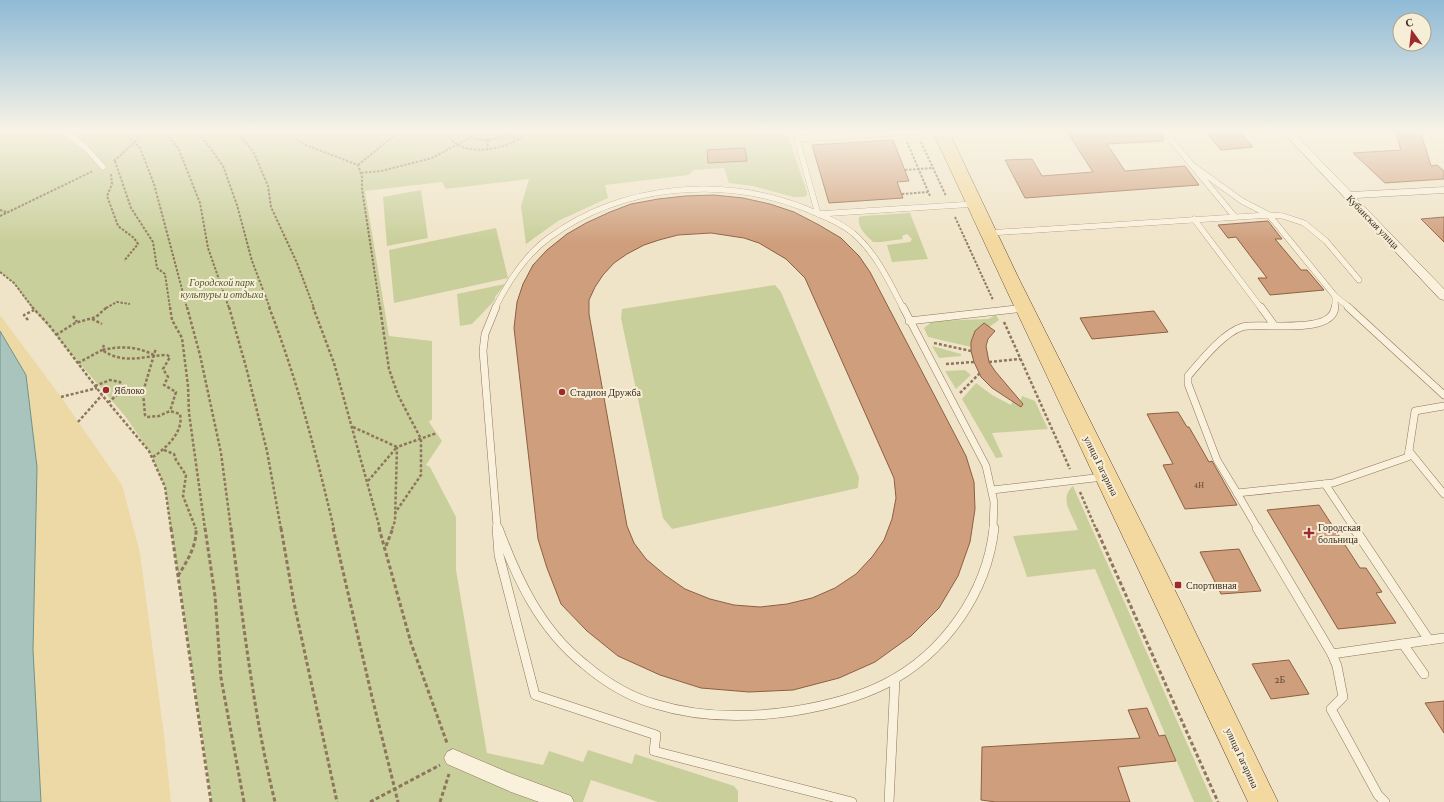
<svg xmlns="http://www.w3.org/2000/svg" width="1444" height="802" viewBox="0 0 1444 802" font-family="'Crimson Pro',serif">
	<rect width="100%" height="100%" fill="#f0e4c8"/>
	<g fill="#c9cf9b">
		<path d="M0 130H834L787 133 807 192V195L804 197H794L753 186 729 183 724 168 693 170 689 175 605 185 608 198 558 221 526 244 521 206 529 179 446 189 442 182 365 191 389 336 432 341V419L429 422 442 441 426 465 430 467 456 517V570L487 753 543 765 549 751 583 762 588 750 632 764 635 754 734 786 738 791V802H658L591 780 583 802H212L165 487 150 452 125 416 27 302 14 283 0 272Z"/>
		<path d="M421 190 428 238 387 246 383 197Z"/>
		<path d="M910 213 928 259 892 262 887 245 910 242 912 239 907 234 902 236 903 239 881 242H873C866 235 857 228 859 217L862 216Z"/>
		<path d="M496 228 508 278 394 303 389 250Z"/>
		<path d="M505 284 495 297V300L472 324 460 326 457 294Z"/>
		<path d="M775 285 781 292 859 477 858 488 672 529 663 518 621 318 622 309Z"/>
		<path d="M996 315 999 320 989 327 984 323 975 331 971 347 928 337 924 328 933 321 988 319Z"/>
		<path d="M932 346 961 354V356L939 358Z"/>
		<path d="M965 370 971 375 956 389 945 371Z"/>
		<path d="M976 383 992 395 1011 405 1013 400 1020 402 1022 396 1035 401 1048 429 992 433 1003 457 996 458 962 399Z"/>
		<path d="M1073 486 1213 802H1194L1095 569 1027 577 1013 536 1078 530C1073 515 1058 499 1073 486Z"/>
	</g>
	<path fill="#ecd9a5" d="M0 315 61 397 122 485 140 553 164 735 171 802H41L33 650 26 375 0 331Z"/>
	<path fill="#a9c4bc" stroke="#6f938a" d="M0 331 26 375 37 467 33 650 41 802H0Z"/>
	<g fill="#cf9f7d" stroke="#8d5f41" fill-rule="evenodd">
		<path d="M1070 130H1086L1087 131 1159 130 1163 137V141L1107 144 1125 171 1185 166 1199 185 1025 198 1005 160 1032 159 1042 176 1093 172 1067 132H1072Z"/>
		<path d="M1204 130H1237L1253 147 1221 150Z"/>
		<path d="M1395 130H1420L1431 166 1437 165 1444 171V179L1385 183 1353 153 1401 150Z"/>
		<path d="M893 140 909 181 897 182 903 198 829 203 812 145Z"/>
		<path d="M745 148 747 161 708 163 707 150Z"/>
		<path d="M714 195 743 198 770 204 794 212 819 225 841 238 859 256 870 272 966 456 974 482 975 509 970 542 958 576 939 608 911 636 875 662 839 678 793 690 749 692 701 688 660 675 618 656 587 631 561 604 547 568 538 539 514 328 517 302 523 284 533 265 547 250 567 234 586 223 610 212 631 204 658 199 685 196ZM711 233 744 238 759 243 786 259 805 278 894 478 896 498 892 519 884 540 872 557 856 574 835 588 812 598 787 604 760 607 734 605 710 599 685 589 665 575 646 559 634 543 627 526 589 314V300L595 287 603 275 614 263 627 254 644 245 659 240 678 235Z"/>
		<path d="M1444 217V242L1421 219Z"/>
		<path d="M1268 221 1282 239H1275L1301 270H1307L1324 290 1270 295 1258 278H1267L1236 237 1228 238 1218 225Z"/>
		<path d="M1154 311 1168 332 1092 339 1080 318Z"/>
		<path d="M984 323 995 331 988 339 986 346 989 362 995 371 1023 404 1021 407 992 388 981 377 974 362 971 351V342L975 331Z"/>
		<path d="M1178 412 1187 427H1189L1209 462 1212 461 1237 505 1185 509 1163 465 1173 464 1147 414Z"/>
		<path d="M1319 505 1360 568H1366L1382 592 1376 593 1396 623 1338 629 1267 510Z"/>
		<path d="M1239 549 1261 591 1221 594 1200 552Z"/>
		<path d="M1289 660 1309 694 1271 699 1252 664Z"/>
		<path d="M1444 701V733L1425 703Z"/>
		<path d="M1147 708 1159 736 1165 735 1176 761 1118 767 1130 802H996L981 800 982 747 1140 738 1128 710Z"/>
	</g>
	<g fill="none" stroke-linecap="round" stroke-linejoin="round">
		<defs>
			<g id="lane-far2">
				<path d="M63 130 86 148 103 167"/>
				<path d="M939 130 797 139 818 214 975 204"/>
				<path d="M1163 130 1235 217"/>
				<path d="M1192 165 1242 201 1269 215 1283 216 1304 223 1326 241 1359 280"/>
				<path d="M1194 219 1261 308"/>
				<path d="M988 233 1269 215 1335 296 1350 308"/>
				<path d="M495 308C508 282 526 254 550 237 623 184 722 176 804 208 821 215 839 222 853 233 876 253 889 281 903 308"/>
				<path d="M1335 308V296"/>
			</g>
			<g id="lane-far1">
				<path d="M496 307 485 334 483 351 497 526"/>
				<path d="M903 307 986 466 994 502 993 529"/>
				<path d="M1261 307 1274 325"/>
				<path d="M1348 307 1444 395"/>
				<path d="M909 321 1024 308"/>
				<path d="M1409 451 1444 494"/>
				<path d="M1325 484 1355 529"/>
				<path d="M992 490 1103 477"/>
				<path d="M1237 493 1217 460 1188 384V376C1201 361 1223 333 1242 327 1260 322 1333 336 1335 307"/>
				<path d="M497 526 498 529"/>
				<path d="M497 526V529"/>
				<path d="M1258 529 1237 493 1333 483 1408 457 1415 411 1444 406"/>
			</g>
			<g id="lane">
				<path d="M497 528 499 555 535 695 656 735 654 751 852 802"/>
				<path d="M498 528C517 579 540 629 584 664 604 681 630 697 655 704 700 718 748 718 794 711 825 706 857 698 885 684 944 654 987 593 994 528"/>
				<path d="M1257 528 1332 654 1337 666 1343 697 1331 709 1378 795 1385 802"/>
				<path d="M1354 528 1429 640"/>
				<path d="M1403 644 1424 674"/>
				<path d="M1332 654 1444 638"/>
				<path d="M889 802 895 679"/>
			</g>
			<g id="street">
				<path d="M1281 130H1291L1351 192 1444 187V193L1356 198 1444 289V300L1440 299Z"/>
				<path d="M453 749 512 774 571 796 574 802H539L511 792 447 764 444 758 447 752Z"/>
			</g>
			<path id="primary" d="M932 130H948L1019 279 1169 578 1278 802H1248C1143 578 1036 355 932 130Z"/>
		</defs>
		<use href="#lane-far2" stroke="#8d765c" stroke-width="6"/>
		<use href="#lane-far1" stroke="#8d765c" stroke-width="8"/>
		<use href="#lane" stroke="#8d765c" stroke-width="10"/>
		<use href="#street" stroke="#8d765c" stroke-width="1"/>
		<use href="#primary" stroke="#5b4430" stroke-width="1"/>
		<g stroke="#8d765c" stroke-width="2" stroke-dasharray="2.5 1.5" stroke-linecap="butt">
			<path d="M122 130 140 148 154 184 187 308"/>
			<path d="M164 130 179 150 200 203 208 248 229 308"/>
			<path d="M197 130 223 166 237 205 252 261 270 308"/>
			<path d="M236 130 254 153 268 186 271 207 297 263 314 308"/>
			<path d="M286 130 303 144 358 165 362 177V189L380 308"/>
			<path d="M446 130C456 162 513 150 530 130"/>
			<path d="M464 130C476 146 497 141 511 130"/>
			<path d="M506 134 519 140"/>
			<path d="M907 142 930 196"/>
			<path d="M921 142 946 196"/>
			<path d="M487 150 488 140"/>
			<path d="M114 161 135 142 144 130"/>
			<path d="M115 161 131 208 153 242 157 268 165 274 170 308"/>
			<path d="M358 165 401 130"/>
			<path d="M905 170 933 168"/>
			<path d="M361 173 381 171 432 158 471 137"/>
			<path d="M111 174 112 184 107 196 118 226 134 238 138 244 124 261"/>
			<path d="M902 194 928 192"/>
			<path d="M0 210 6 212"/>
			<path d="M0 216 93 171"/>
			<path d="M955 217 993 300"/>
			<path d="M0 272 14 283 33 308"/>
			<path d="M106 308 117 302 130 304"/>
		</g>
		<g stroke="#8d765c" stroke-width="2.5" stroke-dasharray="3 2" stroke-linecap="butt">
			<path d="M32 307 49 325 102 395 149 451 165 487 171 529"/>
			<path d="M170 307 172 320 182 338 188 386 189 413 205 529"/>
			<path d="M187 307 200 355 221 453 231 529"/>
			<path d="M229 307 246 367 267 451 281 529"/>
			<path d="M269 307C297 379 316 453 334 529"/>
			<path d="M313 307 334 363 380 529"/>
			<path d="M380 307 389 369 398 395 421 439V475L395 513"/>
			<path d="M73 316 77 322"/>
			<path d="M92 319 102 324"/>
			<path d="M28 320 24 315 34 310"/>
			<path d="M1004 322 1070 469"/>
			<path d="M56 335 75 323 96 317 107 307"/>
			<path d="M934 343 971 351"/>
			<path d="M154 355C136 346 121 346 102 350 124 365 142 356 167 355L170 357 163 369 168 377 164 385 176 392 170 411"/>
			<path d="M989 362 1020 359"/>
			<path d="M78 363 102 350 104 345"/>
			<path d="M946 364 974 362"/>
			<path d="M95 386 110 380 120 382 122 387 120 392 109 402"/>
			<path d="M960 393 980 373"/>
			<path d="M61 397 97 388"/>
			<path d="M78 422 102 395"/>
			<path d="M353 427 397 447 368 481"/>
			<path d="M164 450 174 454 176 460 186 475 183 496 196 529"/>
			<path d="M153 457C166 448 184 432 180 414L170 411 159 416 147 417 145 415 143 392 156 348"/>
			<path d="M1080 492 1096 529"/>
			<path d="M392 529 395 521 397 447 437 433"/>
		</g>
		<g stroke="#8d765c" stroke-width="3" stroke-dasharray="4 2.5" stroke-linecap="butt">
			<path d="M171 528 211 802"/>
			<path d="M205 528 215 596 221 678 244 802"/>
			<path d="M231 528C243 620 253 712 275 802"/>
			<path d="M281 528 294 603 337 802"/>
			<path d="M333 528 372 697 398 802"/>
			<path d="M379 528 411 643 447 743"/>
			<path d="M1096 528 1218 802"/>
			<path d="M386 546 393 528"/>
			<path d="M178 576C187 561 197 546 196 528"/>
			<path d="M370 802 440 765"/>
			<path d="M440 802 449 774"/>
		</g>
		<use href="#lane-far2" stroke="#faf1dc" stroke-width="5.5"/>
		<use href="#lane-far1" stroke="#faf1dc" stroke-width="7"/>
		<use href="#lane" stroke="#faf1dc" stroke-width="9"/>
		<use href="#street" fill="#faf1dc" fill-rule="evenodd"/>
		<use href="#primary" fill="#f3d9a0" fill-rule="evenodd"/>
	</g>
	<linearGradient id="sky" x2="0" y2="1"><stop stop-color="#8fbad6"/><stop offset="0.54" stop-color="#f8f3e6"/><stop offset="1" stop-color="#f8f3e6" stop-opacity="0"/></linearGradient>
	<rect width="1444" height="242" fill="url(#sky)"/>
	<g fill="#9e2a2b" stroke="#f7eed8" stroke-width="1.5">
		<circle cx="106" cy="390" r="4"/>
		<circle cx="562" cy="392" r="4"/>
		<path d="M1307 527h4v4h4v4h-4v4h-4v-4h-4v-4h4z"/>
		<rect x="1174" y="581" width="8" height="8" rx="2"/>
	</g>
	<g text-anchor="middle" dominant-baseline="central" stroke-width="4" stroke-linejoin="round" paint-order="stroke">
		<g font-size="8" fill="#624a37">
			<text x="1199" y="485">4Н</text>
		</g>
		<g font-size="10" fill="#3d2e20" stroke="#f7eed8">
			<text transform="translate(1373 222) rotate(46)">Кубанская улица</text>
			<text transform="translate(1101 466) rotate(64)">улица Гагарина</text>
			<text transform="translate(1242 758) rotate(65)">улица Гагарина</text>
		</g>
		<g font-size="10" font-style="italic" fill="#4d5a26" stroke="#f7eed8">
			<text x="222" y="282">Городской парк<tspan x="222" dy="12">культуры и отдыха</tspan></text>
		</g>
		<g font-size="10" fill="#3d2e20" stroke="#f7eed8" text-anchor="start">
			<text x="114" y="390">Яблоко</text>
			<text x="570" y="392">Стадион Дружба</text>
			<text x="1318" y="527">Городская<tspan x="1318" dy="12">больница</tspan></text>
			<text x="1186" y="585">Спортивная</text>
		</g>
		<g font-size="10" fill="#624a37">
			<text x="1280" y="679">2Б</text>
		</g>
	</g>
	<g transform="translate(1412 32) rotate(345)"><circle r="19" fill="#f7eed8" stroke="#ada18e"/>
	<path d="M0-3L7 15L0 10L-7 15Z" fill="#9e2a2b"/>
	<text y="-6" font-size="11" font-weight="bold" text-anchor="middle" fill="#3d2e20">С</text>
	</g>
</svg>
